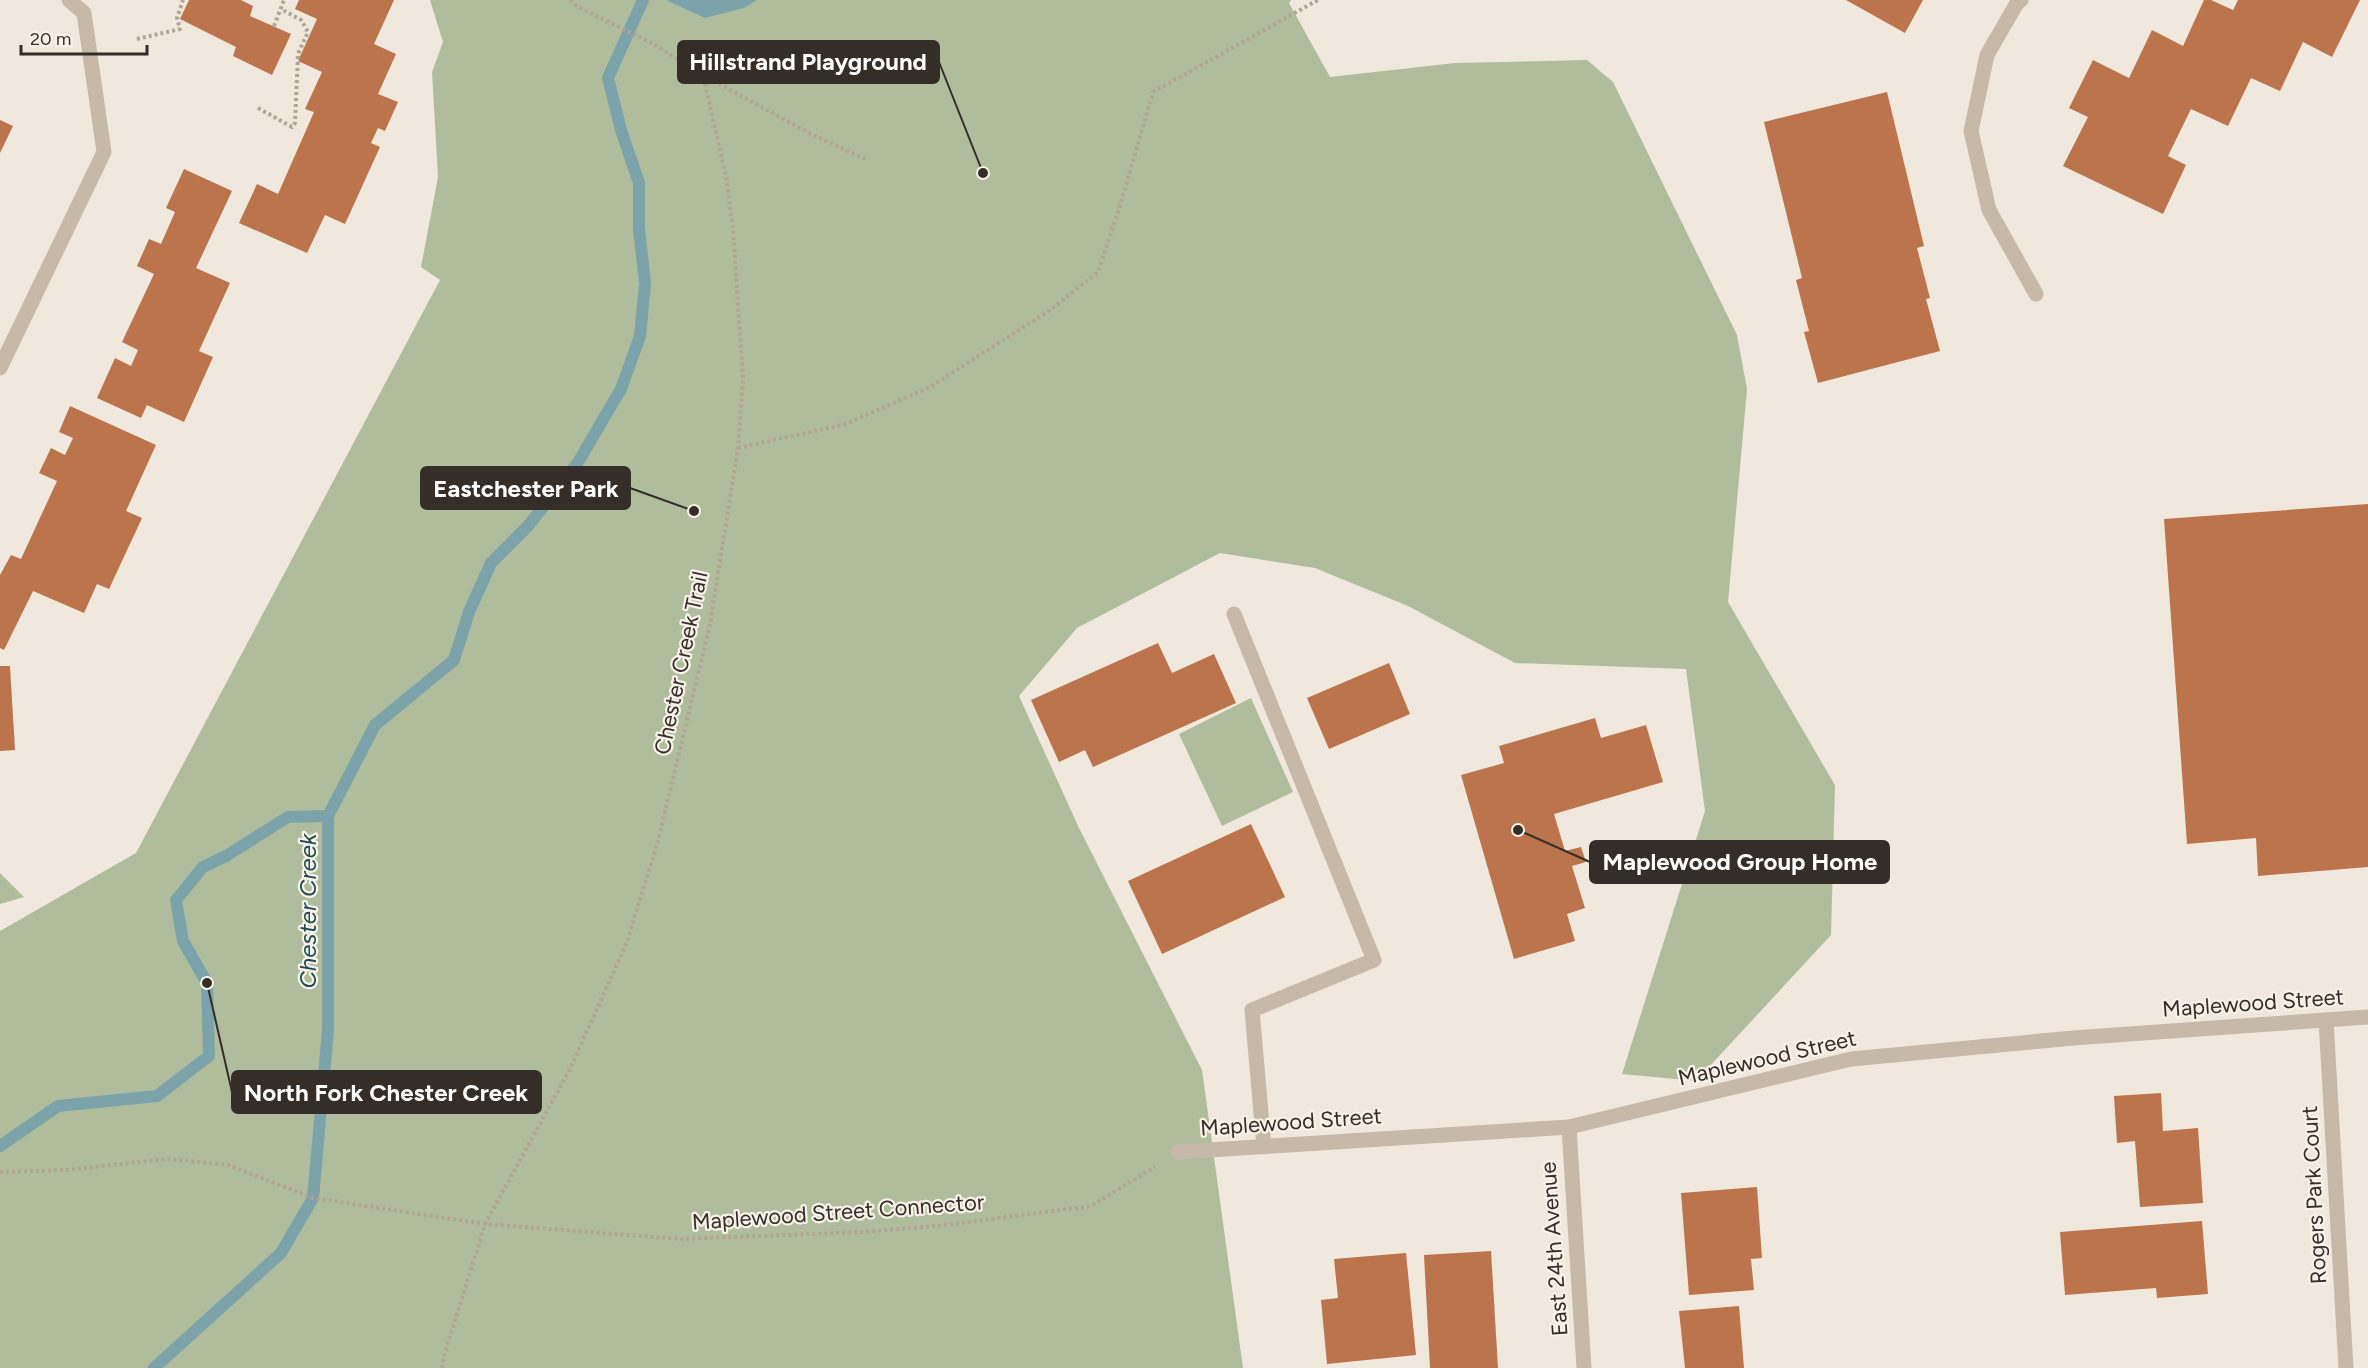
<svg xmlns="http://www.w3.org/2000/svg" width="2368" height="1368" viewBox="0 0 2368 1368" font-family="Figtree,sans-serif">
	<rect width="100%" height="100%" fill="#f0e8dc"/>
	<g fill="#afbd9d">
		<path d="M430 0H1291L1289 3 1330 77 1455 63 1587 60 1613 82 1737 335 1747 389 1728 602 1835 785 1831 935 1696 1081 1622 1074 1705 811 1686 669 1515 663 1408 606 1315 568 1220 553 1077 628 1019 696 1079 828 1202 1070 1243 1368H0V931L136 853 440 280 421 267 438 177 432 72 443 42Z"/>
		<path d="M1251 698 1293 792 1222 826 1179 734Z"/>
		<path d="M0 873 24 897 0 904Z"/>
	</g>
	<path fill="#7da3aa" d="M666 0H757L744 8 705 18Z"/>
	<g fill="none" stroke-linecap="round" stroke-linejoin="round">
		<g stroke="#7da3aa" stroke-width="12">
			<path d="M0 1146 58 1106 157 1096 209 1056 207 983 183 941 176 900 203 867 226 856 288 817 328 816"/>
			<path d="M154 1368 281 1253 313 1198 328 1030V816L375 725 454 660 469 612 491 563 528 526 577 464 621 389 640 336 645 283 639 229V183L621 130 608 78 643 0"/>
		</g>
	</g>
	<g fill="#bc744d">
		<path d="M189 0H241L253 6 250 16 291 34 272 75 233 56 236 47 180 19Z"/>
		<path d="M299 0H394L374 44 396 54 378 94 398 102 385 131 378 128 371 143 380 147 345 224 325 215 307 253 239 223 257 184 278 194 314 112 305 109 322 72 298 61 317 19 295 9Z"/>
		<path d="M1846 0H1923L1905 33Z"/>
		<path d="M2204 0H2211L2233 10 2238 0H2360L2332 57 2303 42 2280 91 2251 78 2228 126 2191 109 2168 156 2186 165 2163 214 2063 166 2088 117 2069 108 2093 60 2129 78 2152 30 2183 46Z"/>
		<path d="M1887 92 1924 246 1917 248 1930 298 1926 299 1940 351 1818 383 1804 332 1809 331 1796 280 1802 278 1764 122Z"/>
		<path d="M0 120 13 126 0 153Z"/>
		<path d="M184 169 232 191 196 268 230 283 199 351 213 357 184 422 147 405 141 418 97 398 115 358 131 366 138 350 122 342 154 274 137 266 149 239 161 244 175 212 166 208Z"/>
		<path d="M70 406 156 445 126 511 142 518 109 589 97 584 84 613 33 591 4 650 0 648V575L11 555 21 559 57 481 39 473 51 448 65 455 73 438 59 432Z"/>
		<path d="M2368 504V867L2258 876 2256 838 2187 844 2164 519Z"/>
		<path d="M1158 643 1172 673 1214 654 1236 703 1093 767 1085 750 1059 762 1031 700Z"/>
		<path d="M1389 663 1410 714 1329 749 1307 698Z"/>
		<path d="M0 666H10L15 750 0 751Z"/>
		<path d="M1595 718 1601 738 1646 725 1663 782 1554 814 1565 851 1581 847 1586 862 1572 866 1585 908 1567 914 1575 941 1514 959 1461 775 1504 763 1499 746Z"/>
		<path d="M1251 824 1285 897 1162 954 1128 881Z"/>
		<path d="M2161 1093 2163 1131 2198 1128 2203 1203 2140 1207 2135 1141 2117 1143 2114 1096Z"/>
		<path d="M1757 1187 1762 1258 1751 1259 1754 1290 1689 1295 1681 1193Z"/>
		<path d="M2202 1221 2208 1294 2157 1298 2156 1288 2065 1295 2060 1232Z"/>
		<path d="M1491 1251 1498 1368H1430L1424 1255Z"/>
		<path d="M1406 1253 1416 1355 1327 1364 1321 1300 1338 1298 1334 1259Z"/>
		<path d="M1739 1306 1744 1368H1685L1679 1311Z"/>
	</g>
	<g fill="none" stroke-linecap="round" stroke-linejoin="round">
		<g stroke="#b2a493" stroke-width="4" stroke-dasharray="3 3" stroke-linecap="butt">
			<path d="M274 26 284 0"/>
			<path d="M137 39 180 29 177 18 183 0"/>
			<path d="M703 75 811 134 865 159"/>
			<path d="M258 108 292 127 295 123 298 54 308 32 301 20 281 9"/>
			<path d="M738 448 846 424 930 387 1050 310 1098 272 1119 209 1153 92 1318 0"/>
			<path d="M0 1172 67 1170 167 1159 228 1165 313 1198 485 1224 680 1239 864 1232 946 1225 1091 1206 1155 1167"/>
			<path d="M442 1368 444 1356 485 1224 570 1069 627 942 658 841 710 624 738 448 743 380 733 228 726 177 703 75 650 42 578 7 570 0"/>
		</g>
		<g stroke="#c7b9a9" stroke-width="15">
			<path d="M2021 0 2017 3 1987 55 1971 131 1989 210 2036 294"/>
			<path d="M0 368 104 152 84 13 69 0"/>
			<path d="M1234 614 1374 960 1252 1010 1264 1147"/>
			<path d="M2326 1020 2346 1368"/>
			<path d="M1569 1127 1584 1368"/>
			<path d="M1178 1152 1569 1127 1851 1059 2073 1038 2368 1017"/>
		</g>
	</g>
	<g text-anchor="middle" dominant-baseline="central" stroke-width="4.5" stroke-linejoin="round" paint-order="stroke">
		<g font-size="22" fill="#342d28" stroke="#f8f2e8">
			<text transform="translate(681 663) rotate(-78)">Chester Creek Trail</text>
			<text transform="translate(2253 1003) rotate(-4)">Maplewood Street</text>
			<text transform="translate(1767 1058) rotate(-13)">Maplewood Street</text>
			<text transform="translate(1291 1122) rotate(-4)">Maplewood Street</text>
			<text transform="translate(2314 1195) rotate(-93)">Rogers Park Court</text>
			<text transform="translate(838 1212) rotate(-4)">Maplewood Street Connector</text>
			<text transform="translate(1554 1249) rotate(-94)">East 24th Avenue</text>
		</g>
		<g font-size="24" font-style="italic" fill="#214a52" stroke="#f8f2e8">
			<text transform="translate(307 911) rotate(-90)">Chester Creek</text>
		</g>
	</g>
	<path fill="none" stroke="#342d28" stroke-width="2" d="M983 173L939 62M694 511L630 488M1518 830L1590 862M207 983L232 1092"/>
	<g fill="#342d28" stroke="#f8f2e8" stroke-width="2">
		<circle cx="983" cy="173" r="6"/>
		<circle cx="694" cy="511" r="6"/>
		<circle cx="1518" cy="830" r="6"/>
		<circle cx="207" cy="983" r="6"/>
	</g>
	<g fill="#342d28" stroke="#342d28" stroke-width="2">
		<rect x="678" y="41" width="261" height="42" rx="6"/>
		<rect x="421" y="467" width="209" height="42" rx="6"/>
		<rect x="1590" y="841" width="299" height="42" rx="6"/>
		<rect x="232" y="1071" width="309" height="42" rx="6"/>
	</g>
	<g font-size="24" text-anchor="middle" font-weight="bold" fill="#fff">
		<text x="808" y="70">Hillstrand Playground</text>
		<text x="526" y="497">Eastchester Park</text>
		<text x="1740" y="870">Maplewood Group Home</text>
		<text x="386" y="1101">North Fork Chester Creek</text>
	</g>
	<path d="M21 45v9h126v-9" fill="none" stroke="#342d28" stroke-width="3"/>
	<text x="30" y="45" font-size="18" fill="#342d28" stroke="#f8f2e8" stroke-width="4.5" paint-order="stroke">20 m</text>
</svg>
